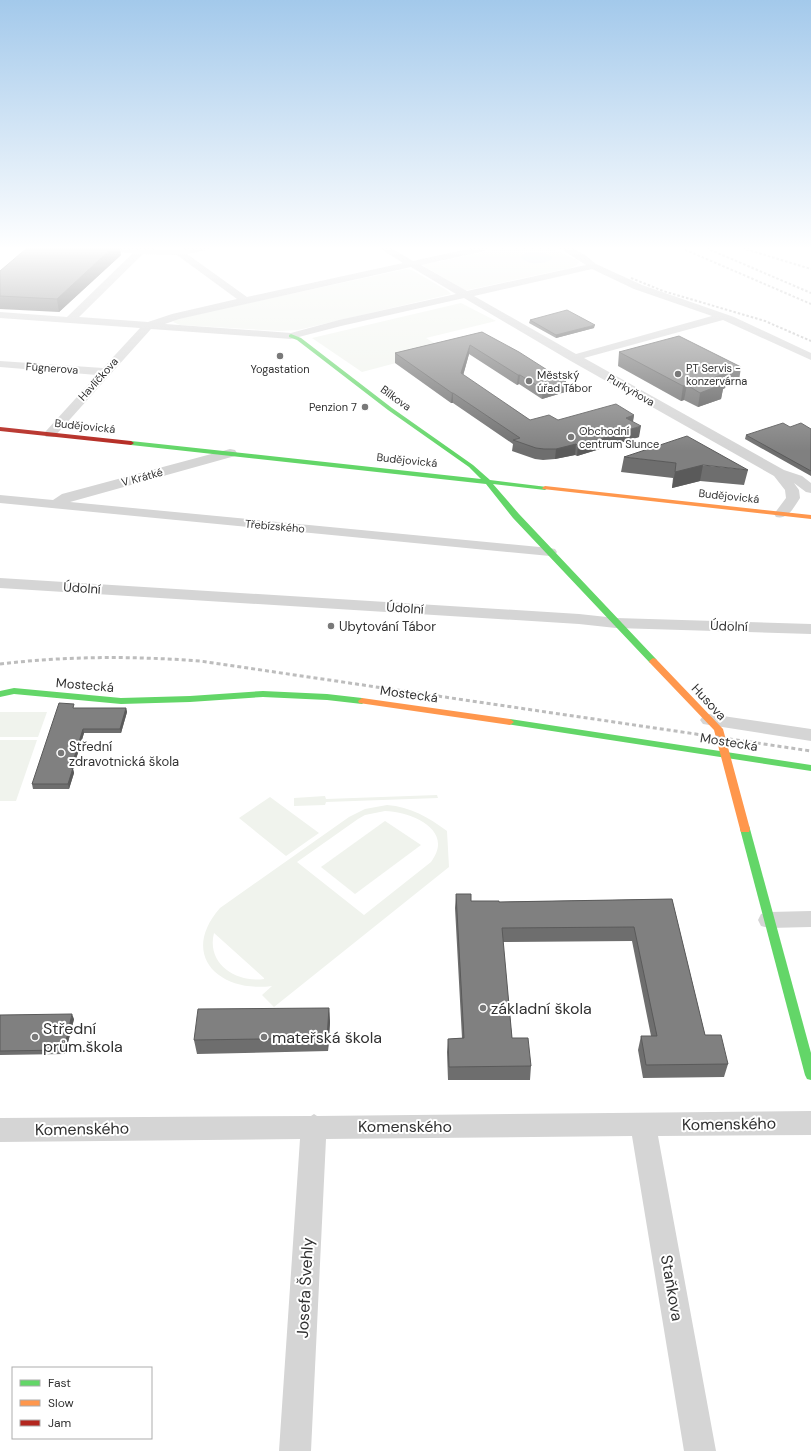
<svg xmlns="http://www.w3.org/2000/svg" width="811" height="1451" viewBox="0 0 811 1451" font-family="'DM Sans',sans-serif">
	<rect width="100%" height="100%" fill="#fff"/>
	<g fill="#f0f3ed" fill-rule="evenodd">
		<path d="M500 248H551L577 260 579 262 577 265 570 268 468 290H465L422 265 435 261 438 262Z"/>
		<path d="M406 269 412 270 448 291 451 294 298 330 279 331 180 325 173 322 176 319Z"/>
		<path d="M461 303 496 321 426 338 445 350 362 372 312 338Z"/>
		<path d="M0 712H47L38 737H0Z"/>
		<path d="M0 740H37L16 801H0Z"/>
		<path d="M437 795 438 798 326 802 325 805 294 806V798L325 796 326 799Z"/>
		<path d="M270 797 319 833 286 856 239 818Z"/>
		<path d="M387 805C411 807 428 817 447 831L449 867 274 1007 262 995 272 986C219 993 179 955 220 908L349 817 365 809ZM385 811C412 812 455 830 431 862L364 915 297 862 358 819 365 815ZM214 933 264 978V979C237 983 206 964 214 933Z"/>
		<path d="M385 821 421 845 355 894 321 867Z"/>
	</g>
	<path fill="#dde8f0" d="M532 252 543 253 553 257 552 259C544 265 527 265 520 257L523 254Z"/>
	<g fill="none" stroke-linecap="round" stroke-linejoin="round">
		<g fill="#d5d5d5" fill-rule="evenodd">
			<path d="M93 248H143L174 250 186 248H209L207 250 187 254 247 297 403 263 379 248H391L413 261 472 248H490L485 251 421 265 467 291 586 265 559 248H572L585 255 596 264 642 285 734 317 811 353V360L723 320 584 358 784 470 802 476 811 483V493L806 492 794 483 799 490 800 498C794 507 788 520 776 517L774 514 786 498 785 490 774 476 569 360 464 298 341 326 291 339 151 329 54 437H46L44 434 46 431 97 375 0 367V361L103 368 140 328 0 318V312L67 317 133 253 98 251ZM143 254 177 255 237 299 172 314 148 322 79 317ZM411 267 456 294 339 320 291 333 165 324 179 319ZM592 269 634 289 712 316 576 354 474 296Z"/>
			<path d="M230 449 235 450 237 453 235 456 70 502 550 548 555 549 557 552 555 555 550 556 0 503V495L53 500 62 494Z"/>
			<path d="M0 578 579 614 616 618 811 624V634L616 628 579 624 0 588Z"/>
			<path d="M709 714 811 729V741L703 724 700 720 703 716Z"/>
			<path d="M811 911V927L769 928 761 926 758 920 761 914 769 912Z"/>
			<path d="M811 1111V1135L658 1136 716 1451H684L632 1136 326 1139 311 1451H279L300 1139 0 1142V1118L311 1116 314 1114 317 1116Z"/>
		</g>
		<g fill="#63d668" fill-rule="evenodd">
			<path d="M291 334 301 338 392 408 473 465 490 480 547 487 548 488 545 490 493 484 519 514 656 659 657 661 656 663H650L513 518 486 484 131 445 128 443 131 441 481 479 469 467 388 410 297 340 289 337V335Z"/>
			<path d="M14 688 121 698 190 696 263 691 327 694 362 698 366 701 362 704 327 700 263 697 190 702 121 704 14 694 0 697V691Z"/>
			<path d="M510 719 811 765V771L507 724 506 722 507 720Z"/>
			<path d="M745 825 749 826 750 829 811 1053V1080L807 1079 805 1075 740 829 741 826Z"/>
		</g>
		<g fill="#ff974d" fill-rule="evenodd">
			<path d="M545 486 811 515V519L543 489 542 488Z"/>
			<path d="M653 658 656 659 723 729 750 829 749 832H741L740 829 714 730 650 663 649 661Z"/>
			<path d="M362 698 510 719 514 722 510 725 359 703 358 701Z"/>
		</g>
		<path fill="#b3261e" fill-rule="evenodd" d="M0 427 131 441 134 443 131 445 0 431Z"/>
		<g stroke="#bdbdbd" stroke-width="2" stroke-dasharray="2.5 2" stroke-linecap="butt">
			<path d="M681 248 811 304"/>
			<path d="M706 248 811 293"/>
			<path d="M742 248 811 269"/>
			<path d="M631 278 663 291 765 321 811 341"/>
		</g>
		<path stroke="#bdbdbd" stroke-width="3" stroke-dasharray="4 3" stroke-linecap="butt" d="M0 664C67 656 133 656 200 661L811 751"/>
	</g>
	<g fill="#6e6e6e">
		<path d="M121 255 59 312 0 309V271Z"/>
		<path d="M530 320 594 328 556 338 529 323Z"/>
		<path d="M482 332 566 382 565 392 542 399 519 384 517 385 469 354 463 375 530 420H558L634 415 633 422 639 437 577 456 575 455 555 459 543 460 535 459 512 451 513 444 453 403H451L395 363V353Z"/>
		<path d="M619 352 739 381 726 385 725 388 723 389 721 399 698 407 684 400 681 401 618 366Z"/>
		<path d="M790 427 811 429V476L745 439 746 435Z"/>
		<path d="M624 457 748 470 744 485 700 481 672 488 673 478 621 472Z"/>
		<path d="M75 708H126L127 712 121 733H84L73 769 74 773 69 789H33L32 784Z"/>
		<path d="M456 894 471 901 499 902 672 899 705 1035 728 1064 724 1077 643 1078 638 1050 641 1036H651L632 941 503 942 512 1038 531 1066 530 1080H448L447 1052 448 1039 462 1038 455 908Z"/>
		<path d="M329 1008 330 1022 328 1051 197 1054 194 1040Z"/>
		<path d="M0 1015 74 1019 65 1054 0 1055Z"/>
	</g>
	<g fill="#5a5a5a">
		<path d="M112 248H120L121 255 59 312 57 299Z"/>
		<path d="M595 325 594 328 556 338V335Z"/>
		<path d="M470 345 469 354 461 383V373Z"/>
		<path d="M741 367 739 381 726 385 725 388 723 389 721 399 698 407 700 393 715 377 725 372Z"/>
		<path d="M518 375H520L519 384 517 385Z"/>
		<path d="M566 382 565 392 542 399 543 389Z"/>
		<path d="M687 385 684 400 681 401 683 386Z"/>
		<path d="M452 393H453V403H451Z"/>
		<path d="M634 415 632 425 626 418Z"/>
		<path d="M641 426 639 437 577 456 578 446Z"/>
		<path d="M576 444 575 455 555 459 556 449Z"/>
		<path d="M703 465 700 481 672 488 675 472Z"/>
		<path d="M126 708 127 712 121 733 120 729Z"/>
		<path d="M83 729 84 733 73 769 74 773 69 789 68 784 71 768Z"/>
		<path d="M329 1008 330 1022 328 1051 327 1038Z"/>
		<path d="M72 1014 74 1019 65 1054 64 1050Z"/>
	</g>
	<g fill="#808080" stroke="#5a5a5a">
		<path d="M27 248H112L57 299 0 296V271Z"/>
		<path d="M567 310 595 325 556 335 530 320Z"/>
		<path d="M482 332 519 352 566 382 543 389 520 375H518L470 345 461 373 530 420 549 415 558 420 616 404 634 415 626 418 641 426 578 446 576 444 556 449H544L536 448 513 440 520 438 453 393H452L395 353Z"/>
		<path d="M679 336 741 367 725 372 728 373 715 377 723 384 700 393 687 385 683 386 619 352Z"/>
		<path d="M783 423 790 427 801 423 811 429V471L746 435Z"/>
		<path d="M687 436 748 470 703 465 675 472 676 463 624 457Z"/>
		<path d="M59 703 74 704 73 708H126L120 729H83L71 768H73L68 784H32Z"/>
		<path d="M456 894H471V901H499V902L672 899 705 1035H721L728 1064 646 1065 641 1036H657L634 927 502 928 512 1038H528L531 1066 449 1067 448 1039 464 1038Z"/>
		<path d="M329 1008 327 1038 194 1040 198 1009Z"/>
		<path d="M72 1014 64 1050 0 1051V1015Z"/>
	</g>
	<linearGradient id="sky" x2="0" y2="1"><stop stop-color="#a3c9eb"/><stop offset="0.55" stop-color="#fff"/><stop offset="1" stop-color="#fff" stop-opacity="0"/></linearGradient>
	<rect width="811" height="451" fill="url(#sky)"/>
	<g fill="#797979" stroke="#fff" stroke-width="1.5">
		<circle cx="280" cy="356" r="4"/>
		<circle cx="678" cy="374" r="4"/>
		<circle cx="529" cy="381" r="4"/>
		<circle cx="365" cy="407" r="4"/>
		<circle cx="571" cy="437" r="4"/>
		<circle cx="331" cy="626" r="4"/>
		<circle cx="61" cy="753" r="4"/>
		<circle cx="483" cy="1008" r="4"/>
		<circle cx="35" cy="1037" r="4"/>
		<circle cx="264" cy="1037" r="4"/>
	</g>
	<g text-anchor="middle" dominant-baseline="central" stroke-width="4" stroke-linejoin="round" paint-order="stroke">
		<g font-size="11" fill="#313131" stroke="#fff">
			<text transform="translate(52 368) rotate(4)">Fügnerova</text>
			<text transform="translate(98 379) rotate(-48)">Havlíčkova</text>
			<text transform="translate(631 390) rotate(30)">Purkyňova</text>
			<text transform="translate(396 398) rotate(36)">Bílkova</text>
			<text transform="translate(85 426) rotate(6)">Budějovická</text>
			<text transform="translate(407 460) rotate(6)">Budějovická</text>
			<text transform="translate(142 477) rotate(-15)">V Krátké</text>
			<text transform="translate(729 496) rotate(6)">Budějovická</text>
			<text transform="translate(275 526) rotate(5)">Třebízského</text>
		</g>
		<g font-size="11" fill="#313131" stroke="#fff" text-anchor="start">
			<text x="686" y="368">PT Servis -<tspan x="686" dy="13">konzervárna</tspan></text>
			<text x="280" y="369" text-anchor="middle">Yogastation</text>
			<text x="537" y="375">Městský<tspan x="537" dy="13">úřad Tábor</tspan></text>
			<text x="357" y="407" text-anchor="end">Penzion 7</text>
			<text x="579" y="431">Obchodní<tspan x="579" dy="13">centrum Slunce</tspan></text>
		</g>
		<g font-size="13" fill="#313131" stroke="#fff">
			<text transform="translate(82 588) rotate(4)">Údolní</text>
			<text transform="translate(405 608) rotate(4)">Údolní</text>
			<text transform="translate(729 626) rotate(2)">Údolní</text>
			<text transform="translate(85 685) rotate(5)">Mostecká</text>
			<text transform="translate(409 694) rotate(8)">Mostecká</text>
			<text transform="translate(709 702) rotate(47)">Husova</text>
			<text transform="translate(729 742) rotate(9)">Mostecká</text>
		</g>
		<g font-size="13" fill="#313131" stroke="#fff" text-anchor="start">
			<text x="339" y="626">Ubytování Tábor</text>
			<text x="69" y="746">Střední<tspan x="69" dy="15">zdravotnická škola</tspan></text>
		</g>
		<g font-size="16" fill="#313131" stroke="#fff" text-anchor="start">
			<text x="491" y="1008">základní škola</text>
			<text x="43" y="1028">Střední<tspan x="43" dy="18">prům.škola</tspan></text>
			<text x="272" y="1037">mateřská škola</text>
		</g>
		<g font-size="16" fill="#313131" stroke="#fff">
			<text transform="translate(729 1124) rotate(-1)">Komenského</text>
			<text x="405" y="1126">Komenského</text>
			<text transform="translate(82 1129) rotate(-1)">Komenského</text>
			<text transform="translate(305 1288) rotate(-87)">Josefa Švehly</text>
			<text transform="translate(672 1288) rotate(80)">Staňkova</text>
		</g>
	</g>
	<rect x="12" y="1367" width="140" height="72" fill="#ffffff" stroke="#adadad"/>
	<rect x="20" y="1380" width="20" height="6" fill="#63d668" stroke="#adadad"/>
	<text x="48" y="1387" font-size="12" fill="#313131">Fast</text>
	<rect x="20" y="1400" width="20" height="6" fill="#ff974d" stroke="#adadad"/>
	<text x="48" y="1407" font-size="12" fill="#313131">Slow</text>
	<rect x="20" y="1420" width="20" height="6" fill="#b3261e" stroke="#adadad"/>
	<text x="48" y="1427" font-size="12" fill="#313131">Jam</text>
</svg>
